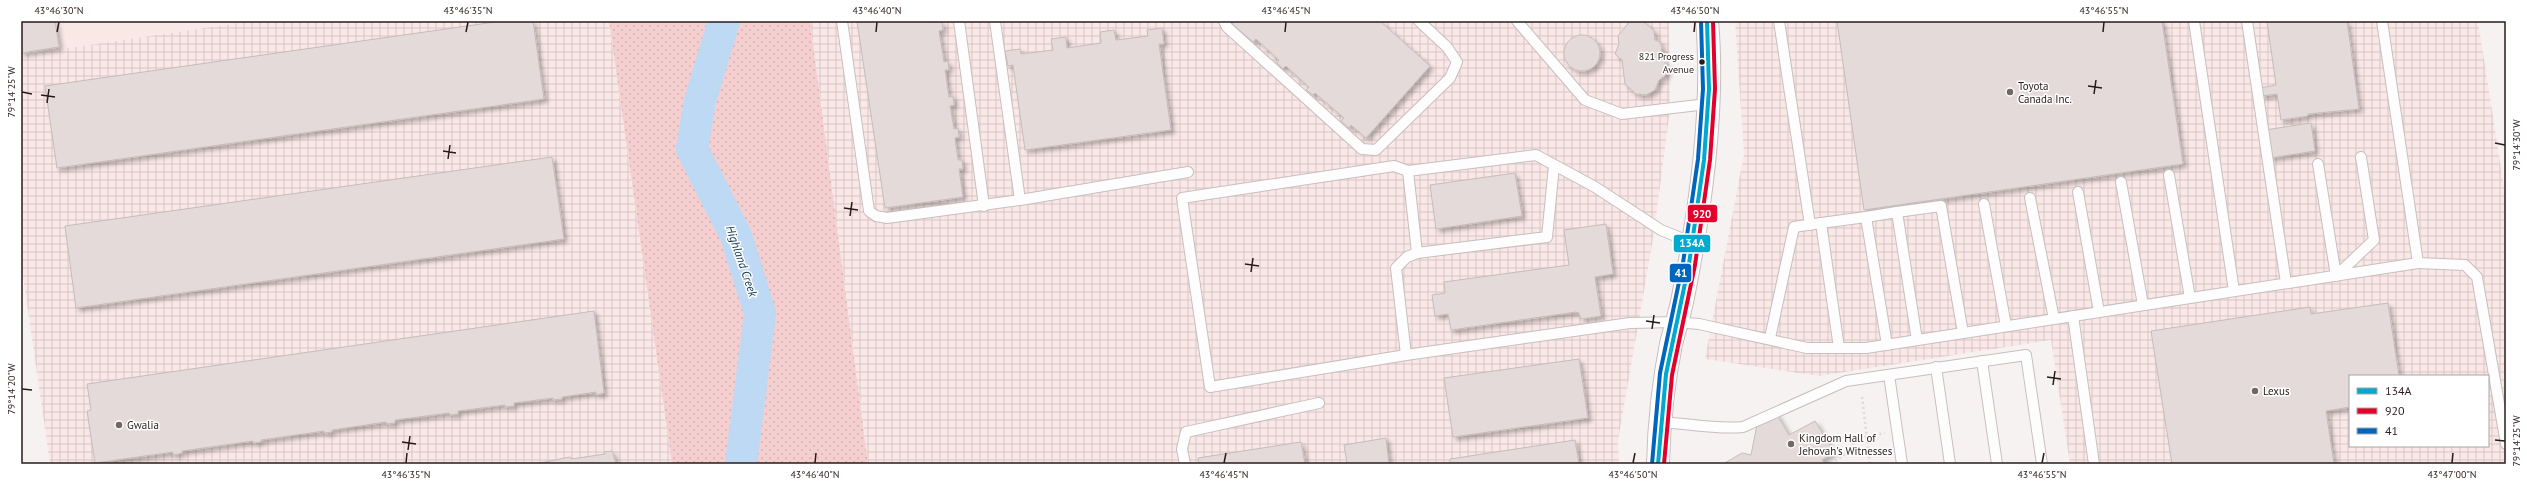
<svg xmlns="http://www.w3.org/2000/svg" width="2527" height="485" viewBox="0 0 2527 485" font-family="'PT Sans',sans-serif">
	<defs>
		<pattern id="industrial-grid" width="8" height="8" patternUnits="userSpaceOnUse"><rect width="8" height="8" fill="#fae8e7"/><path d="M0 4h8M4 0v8" fill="none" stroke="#d6c6c6"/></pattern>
		<pattern id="grass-dots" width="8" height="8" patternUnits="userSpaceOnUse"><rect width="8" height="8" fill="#f5cfcf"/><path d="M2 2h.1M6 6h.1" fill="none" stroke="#d2b1b1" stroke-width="1.8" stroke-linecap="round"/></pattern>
		<filter id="shadow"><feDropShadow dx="3.5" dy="3.5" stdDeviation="2" flood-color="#0004"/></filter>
	</defs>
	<rect width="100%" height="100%" fill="#f7f2f2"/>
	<path fill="#fae8e7" d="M21 21H252L21 55Z"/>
	<g fill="url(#industrial-grid)" fill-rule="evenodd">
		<path d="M252 21H609L672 464H50L21 262V55Z"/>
		<path d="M810 21H1669L1670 110 1653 239 1618 441 1619 464H868Z"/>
		<path d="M1735 21H2478L2506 200V464H2070L2051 340 1819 376 1705 359 1744 154ZM2350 376H2488V446H2350Z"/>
	</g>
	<path fill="url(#grass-dots)" d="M609 21H810L868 464H672Z"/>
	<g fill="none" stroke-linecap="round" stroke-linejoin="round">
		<path stroke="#bdd9f4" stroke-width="32" d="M724 21 700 101 692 149 736 236 760 313 741 464"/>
	</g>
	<g fill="#e5dada" stroke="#c6bcbc" filter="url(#shadow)">
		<path d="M21 21H55L59 47 21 53Z"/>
		<path d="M502 21H533L544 99 57 168 45 86Z"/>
		<path d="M857 21 942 22 943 30 939 31 944 62 948 61 949 70H945L949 97 953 96 954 105 950 106 954 129 958 128 959 137 955 138 958 160H962L963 169H959L963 197 885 208Z"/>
		<path d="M1235 21H1380L1430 66 1366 138 1351 125 1349 128 1341 121 1344 118 1315 93 1313 95 1306 90 1309 87 1286 66 1283 69 1277 63 1279 60 1256 39 1253 42 1232 24Z"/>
		<path d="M1630 21H1643L1654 31 1655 40 1660 42 1662 48 1658 58 1663 60 1667 66 1666 75 1659 80 1655 90 1646 95 1636 94 1625 84 1622 60 1615 54 1619 44 1618 36Z"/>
		<path d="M1837 21H2162L2183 164 1864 210Z"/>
		<path d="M2267 21H2347L2359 109 2308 114V116L2281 120 2277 94 2261 96 2260 88 2276 85Z"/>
		<path d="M1162 28 1164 44H1159L1171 130 1025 150 1013 65 1008 66 1005 51 1020 49 1021 54 1053 50 1051 39 1066 37 1067 48 1101 43 1100 32 1114 30 1116 40 1148 36 1147 30Z"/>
		<circle cx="1582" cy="53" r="18"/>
		<path d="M2311 123 2315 151 2270 158 2265 130Z"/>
		<path d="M552 157 564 239 76 308 65 226Z"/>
		<path d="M1515 173 1522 216 1436 229 1430 185Z"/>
		<path d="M1606 224 1613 274 1595 277 1601 316 1581 319 1579 313 1576 312 1451 330 1448 314 1435 316 1432 295 1445 293 1444 282 1569 265 1564 230Z"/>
		<path d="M2388 303 2399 376H2350V407L2326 411 2334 464H2172L2151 331 2310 307 2311 314Z"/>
		<path d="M594 311 604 393 596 395V392L562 397V399L553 400V398L514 403V406L505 407V405L458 411V414L450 415 449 413 395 420V423L387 424 386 422 332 430V432L324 433V431L261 440V442L253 443V441L182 451V453L173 455V452L95 463 87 411 91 410 87 384Z"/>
		<path d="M1579 359 1588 418 1453 437 1444 378Z"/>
		<path d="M1776 413 1789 435 1815 421 1834 452 1822 460 1825 464H1723L1742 453 1751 455 1757 425Z"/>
		<path d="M1386 438 1389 464H1339L1347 463 1344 445Z"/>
		<path d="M1575 440 1579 464H1450V459Z"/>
		<path d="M1301 442 1305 464H1199L1198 458Z"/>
		<path d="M612 451 616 464H535L570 457 571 459 605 454 604 452Z"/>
	</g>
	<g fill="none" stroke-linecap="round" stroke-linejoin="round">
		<defs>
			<g id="lane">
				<path d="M842 21 869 211 876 216 887 218 1020 200 1188 172"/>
				<path d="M959 21 984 206"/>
				<path d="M995 21 1020 200"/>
				<path d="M1224 21 1227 27 1362 149 1376 150 1450 78 1457 62 1447 47 1419 21"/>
				<path d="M1517 21 1585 100 1622 114 1707 104"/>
				<path d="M1779 21 1810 225"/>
				<path d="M2194 21 2234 291"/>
				<path d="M2247 21 2286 283"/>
				<path d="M2318 164 2336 276 2374 240 2361 157"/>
				<path d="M1554 166 1547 237 1417 253 1408 171 1536 155 1595 187 1661 230 1693 243"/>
				<path d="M1408 171 1394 166 1182 198 1210 387 1406 355 1630 323 1676 322 1699 324 1807 348H1866L2418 263 2382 21"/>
				<path d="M2169 175 2190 298"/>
				<path d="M2121 182 2143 305"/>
				<path d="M2078 192 2099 312"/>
				<path d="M2030 198 2054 319"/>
				<path d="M1984 204 2006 326"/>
				<path d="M1897 212 1941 206 1963 333"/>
				<path d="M1866 217 1897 212 1917 340"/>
				<path d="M1821 223 1866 217 1887 345"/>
				<path d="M2418 263 2465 265 2477 277 2506 444"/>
				<path d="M2073 316 2094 464"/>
				<path d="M1770 338 1794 227 1821 223 1839 348"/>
				<path d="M1406 355 1396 268 1407 257 1417 253"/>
				<path d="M1982 361 1997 464"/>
				<path d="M1936 367 1950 464"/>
				<path d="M1889 375 1902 464"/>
				<path d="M1659 422C1687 423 1715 430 1743 427L1846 381 2026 355 2042 464"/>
				<path d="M1185 464 1182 449 1186 432 1319 403"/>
			</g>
			<path id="secondary" d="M1658 464C1659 424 1663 384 1671 344 1675 328 1680 313 1683 297 1700 212 1715 108 1707 21"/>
		</defs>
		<use href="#lane" stroke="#c8bebe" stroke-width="12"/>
		<use href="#secondary" stroke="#c8bebe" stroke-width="24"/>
		<g stroke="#dcdada" stroke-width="2.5" stroke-dasharray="2 3" stroke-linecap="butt">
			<path d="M1862 397 1870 464"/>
			<path d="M1831 464 1850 451 1852 445 1859 438 1885 433"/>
		</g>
		<use href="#lane" stroke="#fefdfd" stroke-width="10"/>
		<use href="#secondary" stroke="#fefdfd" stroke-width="22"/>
		<defs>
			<path id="bus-1" d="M1658 464 1666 374 1689 264 1704 160 1709 89 1707 21"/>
			<path id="bus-2" d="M1664 464 1672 375 1695 265 1710 160 1715 89 1713 21"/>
			<path id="bus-3" d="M1652 464 1660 373 1683 263 1698 159 1703 89 1701 21"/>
		</defs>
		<use href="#bus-1" stroke="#fff" stroke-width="7"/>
		<use href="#bus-2" stroke="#fff" stroke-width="7"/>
		<use href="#bus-3" stroke="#fff" stroke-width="7"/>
		<use href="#bus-1" stroke="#00a9ce" stroke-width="4"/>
		<use href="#bus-2" stroke="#e4002b" stroke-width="4"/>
		<use href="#bus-3" stroke="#0065bd" stroke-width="4"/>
	</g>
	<path fill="none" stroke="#2a1b1b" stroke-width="1.5" d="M57 32 59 22M466 32 468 22M876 32 877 22M1285 32 1286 22M1694 32 1695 22M2103 32 2104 22M2088 86 2102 88M22 92 32 94M2094 94 2096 80M41 95 55 97M47 103 49 89M2495 143 2505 145M443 151 456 153M448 159 450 145M844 208 858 210M850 216 852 202M1245 264 1259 266M1251 272 1253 258M1646 321 1660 323M1652 329 1654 315M2047 377 2061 379M2053 385 2055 371M22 389 32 390M2495 440 2505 441M402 442 416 444M408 450 410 436M406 463 407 453M815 463 816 453M1224 463 1226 453M1633 463 1635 453M2042 463 2044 453M2452 463 2453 453"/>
	<circle fill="#2a1b1b" stroke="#fff" stroke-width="1.5" cx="1702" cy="62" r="3.5"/>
	<g fill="#726666" stroke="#fff" stroke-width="1.5">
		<circle cx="2010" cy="92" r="4"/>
		<circle cx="2255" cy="391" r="4"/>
		<circle cx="119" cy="425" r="4"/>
		<circle cx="1791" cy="444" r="4"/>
	</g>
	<g text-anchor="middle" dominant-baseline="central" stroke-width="3" stroke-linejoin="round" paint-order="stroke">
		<g font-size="10" fill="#2a1b1b" stroke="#fff" text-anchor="end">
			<text x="1694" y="56">821 Progress<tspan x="1694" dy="13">Avenue</tspan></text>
		</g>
		<g font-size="11" fill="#2a1b1b" stroke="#fff" text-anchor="start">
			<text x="2018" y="86">Toyota<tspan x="2018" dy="13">Canada Inc.</tspan></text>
			<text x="2263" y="391">Lexus</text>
			<text x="127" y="425">Gwalia</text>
			<text x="1799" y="438">Kingdom Hall of<tspan x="1799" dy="13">Jehovah's Witnesses</tspan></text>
		</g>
		<g font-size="12" font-style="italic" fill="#08304f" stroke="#fff">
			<text transform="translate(742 261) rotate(71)">Highland Creek</text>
		</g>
	</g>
	<g stroke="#fff" stroke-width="1.5">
		<rect x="1687" y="204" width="31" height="19" rx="4" fill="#e4002b"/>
		<rect x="1673" y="234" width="38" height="19" rx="4" fill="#00a9ce"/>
		<rect x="1669" y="263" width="23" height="20" rx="4" fill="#0065bd"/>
	</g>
	<g font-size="11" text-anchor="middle" font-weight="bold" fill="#fff">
		<text x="1702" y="218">920</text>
		<text x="1692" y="247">134A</text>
		<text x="1681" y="277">41</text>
	</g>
	<rect width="2527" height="485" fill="none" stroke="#ffffff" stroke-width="44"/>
	<rect x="2349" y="375" width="140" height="72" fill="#ffffff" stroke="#aaa4a4"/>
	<rect x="2357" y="388" width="20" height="6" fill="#00a9ce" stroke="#aaa4a4"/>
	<text x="2385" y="395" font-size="12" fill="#2a1b1b">134A</text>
	<rect x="2357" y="408" width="20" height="6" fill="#e4002b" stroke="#aaa4a4"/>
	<text x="2385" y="415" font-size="12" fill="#2a1b1b">920</text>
	<rect x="2357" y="428" width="20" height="6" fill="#0065bd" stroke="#aaa4a4"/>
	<text x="2385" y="435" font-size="12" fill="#2a1b1b">41</text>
	<rect x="22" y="22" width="2483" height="441" fill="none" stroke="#2a1b1b" stroke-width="1.5"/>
	<g font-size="10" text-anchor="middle" fill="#2a1b1b">
		<text x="59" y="14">43°46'30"N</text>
		<text x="468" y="14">43°46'35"N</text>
		<text x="877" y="14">43°46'40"N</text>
		<text x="1286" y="14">43°46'45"N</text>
		<text x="1695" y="14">43°46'50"N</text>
		<text x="2104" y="14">43°46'55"N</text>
		<text transform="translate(11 92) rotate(-90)" y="4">79°14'25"W</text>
		<text transform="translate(2516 145) rotate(-90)" y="4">79°14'30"W</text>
		<text transform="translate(11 389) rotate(-90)" y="4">79°14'20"W</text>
		<text transform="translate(2516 441) rotate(-90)" y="4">79°14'25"W</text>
		<text x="406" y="478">43°46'35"N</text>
		<text x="815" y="478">43°46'40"N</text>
		<text x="1224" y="478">43°46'45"N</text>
		<text x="1633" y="478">43°46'50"N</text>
		<text x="2042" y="478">43°46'55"N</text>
		<text x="2452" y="478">43°47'00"N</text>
	</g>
</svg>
